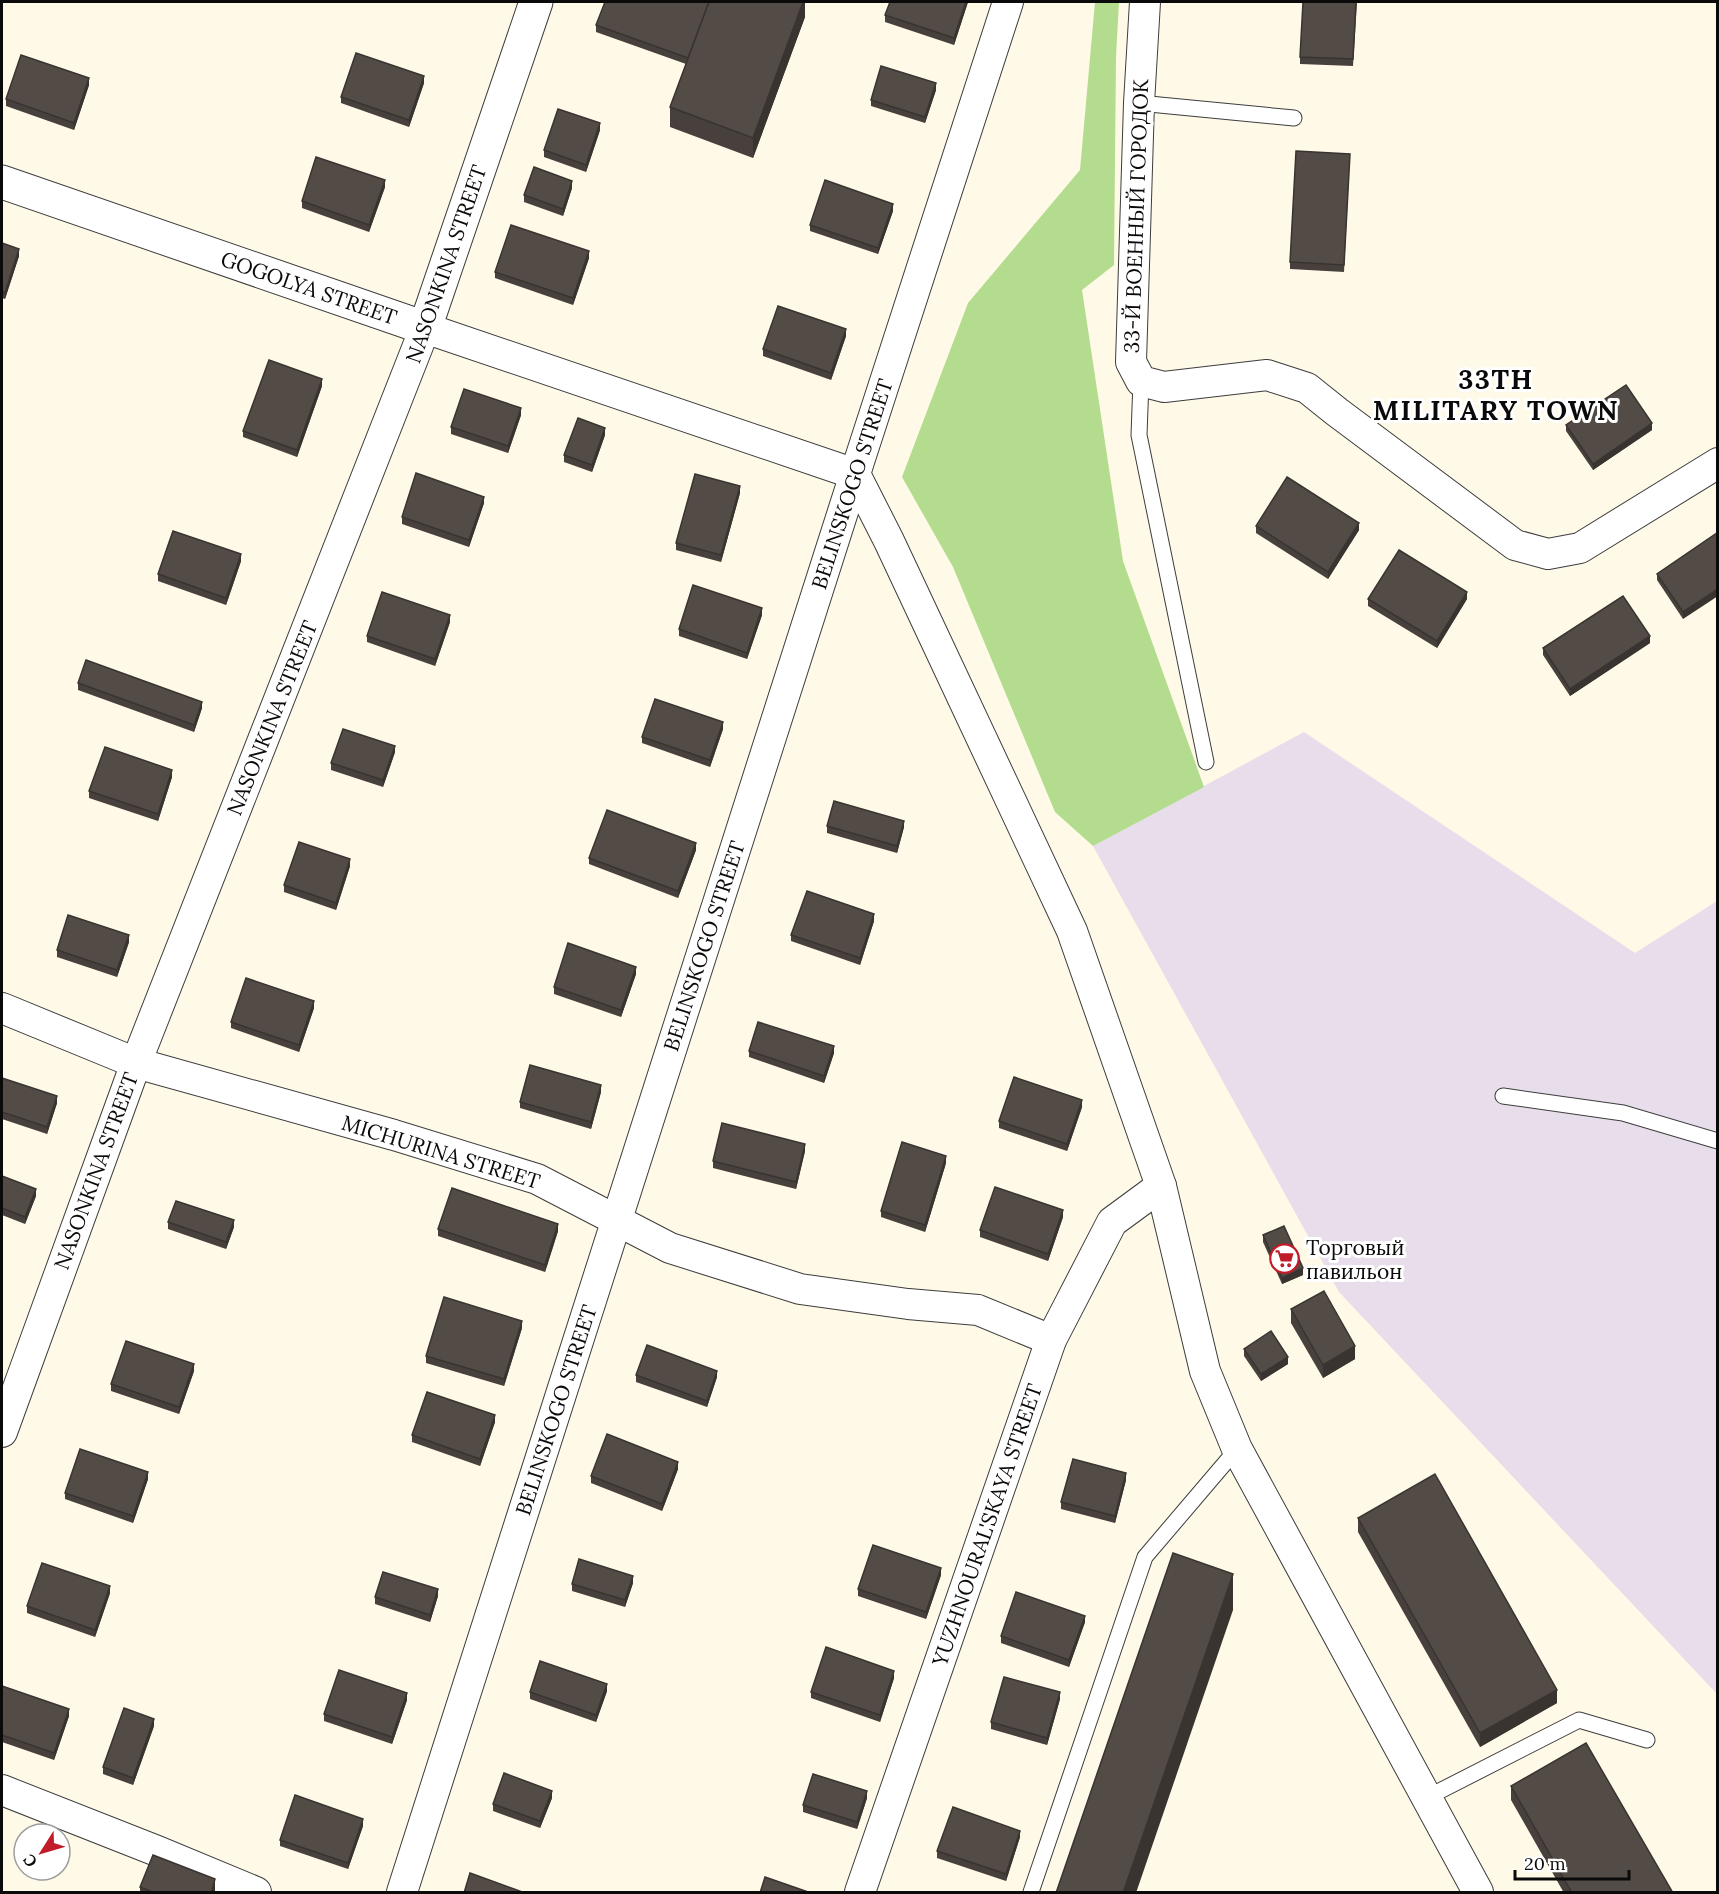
<svg xmlns="http://www.w3.org/2000/svg" width="1719" height="1894" viewBox="0 0 1719 1894" font-family="Lora,serif">
	<rect width="100%" height="100%" fill="#fffae7"/>
	<path fill="#e8ddea" d="M1304 732 1635 953 1717 901V1694L1339 1292 1093 846Z"/>
	<path fill="#b4dc8e" d="M1095 2H1119L1116 57 1114 265 1082 290 1123 561 1204 787 1093 846 1055 812 953 567 902 477 968 303 1080 170Z"/>
	<g fill="none" stroke-linecap="round" stroke-linejoin="round">
		<defs>
			<g id="service">
				<path d="M1139 103 1294 118"/>
				<path d="M1141 381 1139 435 1206 762"/>
				<path d="M1503 1096 1623 1113 1718 1141"/>
				<path d="M1426 1798 1579 1720 1647 1740"/>
				<path d="M1031 1892 1145 1557 1237 1449"/>
			</g>
			<g id="minor">
				<path d="M1145 2 1139 103 1131 362 1141 381 1164 387 1267 375 1307 388 1337 412 1515 545 1548 554 1580 548 1718 463"/>
				<path d="M2 1008 136 1063 394 1135 537 1179 670 1248 800 1289 908 1304 978 1310 1051 1340"/>
				<path d="M2 1432 136 1063 425 328 855 474 889 541 1072 931 1161 1186 1205 1371 1237 1449 1478 1892"/>
				<path d="M2 1790 157 1851 256 1892"/>
				<path d="M402 1892 855 474 1008 2"/>
				<path d="M860 1892 1051 1340 1112 1222 1161 1186"/>
			</g>
			<path id="tertiary" d="M2 182 425 328 536 2"/>
		</defs>
		<use href="#service" stroke="#3d3d3d" stroke-width="17"/>
		<use href="#minor" stroke="#3d3d3d" stroke-width="32"/>
		<use href="#tertiary" stroke="#3d3d3d" stroke-width="35"/>
		<use href="#service" stroke="#fff" stroke-width="15"/>
		<use href="#minor" stroke="#fff" stroke-width="30"/>
		<use href="#tertiary" stroke="#fff" stroke-width="33"/>
	</g>
	<g fill="#47403c">
		<path d="M805 2V17L753 158 670 127V107L686 64 596 32V25Z"/>
		<path d="M890 2H968L954 45 885 22V15Z"/>
		<path d="M1357 2 1353 66 1300 64V57Z"/>
		<path d="M424 83 409 127 341 103V97Z"/>
		<path d="M89 85 74 130 6 106V99Z"/>
		<path d="M936 90 925 123 871 106V100Z"/>
		<path d="M600 130 586 172 544 157V150Z"/>
		<path d="M1350 154 1344 272 1290 269V262Z"/>
		<path d="M385 187 369 232 302 208V201Z"/>
		<path d="M572 188 563 216 524 202V195Z"/>
		<path d="M893 211 878 254 810 231V225Z"/>
		<path d="M2 243 19 256 5 299 2 298Z"/>
		<path d="M589 258 573 305 495 278V272Z"/>
		<path d="M846 336 831 380 763 356V349Z"/>
		<path d="M322 386 297 457 243 437V431Z"/>
		<path d="M521 415 508 453 451 434V427Z"/>
		<path d="M1566 425 1652 430 1593 470 1566 431Z"/>
		<path d="M605 435 592 472 564 462V455Z"/>
		<path d="M740 493 721 562 676 550V543Z"/>
		<path d="M484 503 469 547 402 524V517Z"/>
		<path d="M1256 526 1359 530 1328 579 1256 533Z"/>
		<path d="M1718 534 1683 619 1657 580V574Z"/>
		<path d="M241 561 226 605 158 581V574Z"/>
		<path d="M1368 599H1467L1437 648 1368 606Z"/>
		<path d="M762 615 747 659 679 636V629Z"/>
		<path d="M450 622 435 666 367 642V636Z"/>
		<path d="M1650 643 1570 696 1543 655V648Z"/>
		<path d="M78 683 202 708 194 732 78 690Z"/>
		<path d="M723 729 710 767 642 743V737Z"/>
		<path d="M395 752 383 787 331 770V763Z"/>
		<path d="M172 777 158 821 89 798V791Z"/>
		<path d="M827 826 904 827 897 853 827 833Z"/>
		<path d="M696 850 678 898 589 864V858Z"/>
		<path d="M350 866 336 910 284 892V885Z"/>
		<path d="M874 921 860 965 791 941V935Z"/>
		<path d="M129 942 117 977 57 957V950Z"/>
		<path d="M636 974 621 1017 554 994V987Z"/>
		<path d="M314 1008 299 1052 231 1028V1022Z"/>
		<path d="M749 1051 834 1053 824 1083 749 1057Z"/>
		<path d="M2 1078 57 1103 47 1134 2 1119Z"/>
		<path d="M601 1092 591 1129 520 1108V1102Z"/>
		<path d="M1082 1107 1067 1151 999 1128V1121Z"/>
		<path d="M805 1151 796 1189 713 1168V1161Z"/>
		<path d="M946 1163 925 1232 881 1217V1211Z"/>
		<path d="M2 1176 36 1196 25 1224 2 1215Z"/>
		<path d="M1063 1217 1048 1261 980 1237V1230Z"/>
		<path d="M168 1222 234 1227 226 1249 168 1229Z"/>
		<path d="M438 1229 558 1231 545 1272 438 1236Z"/>
		<path d="M1263 1235 1303 1275 1282 1284 1263 1242Z"/>
		<path d="M1291 1309 1355 1359 1323 1378 1291 1323Z"/>
		<path d="M522 1328 504 1386 426 1363V1356Z"/>
		<path d="M1244 1349 1288 1364 1261 1381 1244 1356Z"/>
		<path d="M194 1371 179 1414 111 1391V1384Z"/>
		<path d="M636 1375 717 1377 707 1407 636 1382Z"/>
		<path d="M495 1422 480 1466 412 1442V1435Z"/>
		<path d="M678 1469 662 1511 591 1483V1476Z"/>
		<path d="M148 1479 133 1523 65 1499V1493Z"/>
		<path d="M1126 1480 1115 1523 1061 1509V1502Z"/>
		<path d="M1358 1518 1557 1703 1480 1747 1358 1532Z"/>
		<path d="M941 1575 926 1619 858 1596V1589Z"/>
		<path d="M633 1583 625 1607 572 1591V1584Z"/>
		<path d="M110 1593 95 1637 27 1613V1606Z"/>
		<path d="M438 1596 430 1622 375 1604V1597Z"/>
		<path d="M1085 1622 1069 1667 1001 1643V1636Z"/>
		<path d="M894 1678 880 1722 811 1698V1692Z"/>
		<path d="M2 1686 69 1716 54 1760 2 1742Z"/>
		<path d="M607 1691 596 1722 530 1699V1692Z"/>
		<path d="M1060 1699 1047 1745 991 1729V1722Z"/>
		<path d="M407 1700 392 1744 324 1721V1714Z"/>
		<path d="M154 1726 133 1785 103 1774V1767Z"/>
		<path d="M1511 1786 1673 1893H1564L1511 1800Z"/>
		<path d="M552 1798 540 1828 493 1811V1804Z"/>
		<path d="M867 1798 857 1829 803 1812V1805Z"/>
		<path d="M363 1826 348 1869 280 1846V1840Z"/>
		<path d="M1020 1837 1006 1881 937 1858V1851Z"/>
		<path d="M140 1887 215 1893H140Z"/>
	</g>
	<g fill="#3a3431">
		<path d="M803 2H805V17L753 158V138Z"/>
		<path d="M966 2H968L954 45V38Z"/>
		<path d="M424 76V83L409 127V120Z"/>
		<path d="M89 78V85L74 130V123Z"/>
		<path d="M936 83V90L925 123V117Z"/>
		<path d="M600 123V130L586 172V165Z"/>
		<path d="M385 180V187L369 232V225Z"/>
		<path d="M572 181V188L563 216V209Z"/>
		<path d="M893 204V211L878 254V248Z"/>
		<path d="M19 249V256L5 299V293Z"/>
		<path d="M589 251V258L573 305V298Z"/>
		<path d="M846 329V336L831 380V373Z"/>
		<path d="M322 379V386L297 457V450Z"/>
		<path d="M521 408V415L508 453V446Z"/>
		<path d="M1652 423V430L1593 470V464Z"/>
		<path d="M605 428V435L592 472V465Z"/>
		<path d="M740 486V493L721 562V555Z"/>
		<path d="M484 497V503L469 547V540Z"/>
		<path d="M1359 523V530L1328 579V572Z"/>
		<path d="M241 554V561L226 605V598Z"/>
		<path d="M1718 589V596L1683 619V612Z"/>
		<path d="M1467 592V599L1437 648V641Z"/>
		<path d="M762 608V615L747 659V653Z"/>
		<path d="M450 615V622L435 666V659Z"/>
		<path d="M1650 636V643L1570 696V689Z"/>
		<path d="M202 702V708L194 732V725Z"/>
		<path d="M723 722V729L710 767V760Z"/>
		<path d="M395 746V752L383 787V780Z"/>
		<path d="M172 770V777L158 821V814Z"/>
		<path d="M904 821V827L897 853V846Z"/>
		<path d="M696 843V850L678 898V891Z"/>
		<path d="M350 859V866L336 910V903Z"/>
		<path d="M874 914V921L860 965V958Z"/>
		<path d="M129 935V942L117 977V970Z"/>
		<path d="M636 967V974L621 1017V1010Z"/>
		<path d="M314 1001V1008L299 1052V1045Z"/>
		<path d="M834 1046V1053L824 1083V1076Z"/>
		<path d="M601 1085V1092L591 1129V1122Z"/>
		<path d="M57 1096V1103L47 1134V1127Z"/>
		<path d="M1082 1100V1107L1067 1151V1144Z"/>
		<path d="M805 1144V1151L796 1189V1182Z"/>
		<path d="M946 1156V1163L925 1232V1225Z"/>
		<path d="M36 1189V1196L25 1224V1217Z"/>
		<path d="M1063 1210V1217L1048 1261V1254Z"/>
		<path d="M234 1220V1227L226 1249V1242Z"/>
		<path d="M558 1224V1231L545 1272V1265Z"/>
		<path d="M1303 1268V1275L1282 1284V1278Z"/>
		<path d="M522 1321V1328L504 1386V1379Z"/>
		<path d="M1355 1346V1359L1323 1378V1365Z"/>
		<path d="M1288 1357V1364L1261 1381V1374Z"/>
		<path d="M194 1364V1371L179 1414V1407Z"/>
		<path d="M717 1371V1377L707 1407V1401Z"/>
		<path d="M495 1415V1422L480 1466V1459Z"/>
		<path d="M678 1462V1469L662 1511V1504Z"/>
		<path d="M148 1472V1479L133 1523V1516Z"/>
		<path d="M1126 1473V1480L1115 1523V1516Z"/>
		<path d="M941 1568V1575L926 1619V1612Z"/>
		<path d="M1233 1574V1610L1136 1893H1123Z"/>
		<path d="M633 1576V1583L625 1607V1600Z"/>
		<path d="M110 1586V1593L95 1637V1630Z"/>
		<path d="M438 1589V1596L430 1622V1615Z"/>
		<path d="M1085 1616V1622L1069 1667V1660Z"/>
		<path d="M894 1671V1678L880 1722V1715Z"/>
		<path d="M607 1684V1691L596 1722V1715Z"/>
		<path d="M1557 1690V1703L1480 1747V1733Z"/>
		<path d="M1060 1692V1699L1047 1745V1738Z"/>
		<path d="M407 1693V1700L392 1744V1737Z"/>
		<path d="M69 1709V1716L54 1760V1753Z"/>
		<path d="M154 1719V1726L133 1785V1778Z"/>
		<path d="M552 1791V1798L540 1828V1821Z"/>
		<path d="M867 1791V1798L857 1829V1822Z"/>
		<path d="M363 1819V1826L348 1869V1863Z"/>
		<path d="M1020 1831V1837L1006 1881V1874Z"/>
		<path d="M215 1879V1893H211Z"/>
	</g>
	<g fill="#534b46" stroke="#3a3431" stroke-width="1.5">
		<path d="M605 2H709L688 58 596 25Z"/>
		<path d="M709 2H803L753 138 670 107Z"/>
		<path d="M890 2H966L954 38 885 15Z"/>
		<path d="M1303 2H1356L1353 59 1300 57Z"/>
		<path d="M356 53 424 76 409 120 341 97Z"/>
		<path d="M21 55 89 78 74 123 6 99Z"/>
		<path d="M881 66 936 83 925 117 871 100Z"/>
		<path d="M558 109 600 123 586 165 544 150Z"/>
		<path d="M1296 151 1350 154 1344 265 1290 262Z"/>
		<path d="M316 157 385 180 369 225 302 201Z"/>
		<path d="M534 167 572 181 563 209 524 195Z"/>
		<path d="M825 180 893 204 878 248 810 225Z"/>
		<path d="M511 225 589 251 573 298 495 272Z"/>
		<path d="M2 243 19 249 5 293 2 291Z"/>
		<path d="M778 306 846 329 831 373 763 349Z"/>
		<path d="M269 360 322 379 297 450 243 431Z"/>
		<path d="M1626 385 1652 423 1593 464 1566 425Z"/>
		<path d="M464 389 521 408 508 446 451 427Z"/>
		<path d="M578 418 605 428 592 465 564 455Z"/>
		<path d="M416 473 484 497 469 540 402 517Z"/>
		<path d="M695 474 740 486 721 555 676 543Z"/>
		<path d="M1287 477 1359 523 1328 572 1256 526Z"/>
		<path d="M173 531 241 554 226 598 158 574Z"/>
		<path d="M1717 533 1718 589 1683 612 1657 574Z"/>
		<path d="M1399 550 1467 592 1437 641 1368 599Z"/>
		<path d="M693 585 762 608 747 653 679 629Z"/>
		<path d="M382 592 450 615 435 659 367 636Z"/>
		<path d="M1623 596 1650 636 1570 689 1543 648Z"/>
		<path d="M86 660 202 702 194 725 78 683Z"/>
		<path d="M655 699 723 722 710 760 642 737Z"/>
		<path d="M343 729 395 746 383 780 331 763Z"/>
		<path d="M105 747 172 770 158 814 89 791Z"/>
		<path d="M834 801 904 821 897 846 827 826Z"/>
		<path d="M607 810 696 843 678 891 589 858Z"/>
		<path d="M299 842 350 859 336 903 284 885Z"/>
		<path d="M807 891 874 914 860 958 791 935Z"/>
		<path d="M68 915 129 935 117 970 57 950Z"/>
		<path d="M568 943 636 967 621 1010 554 987Z"/>
		<path d="M246 978 314 1001 299 1045 231 1022Z"/>
		<path d="M758 1022 834 1046 824 1076 749 1051Z"/>
		<path d="M530 1065 601 1085 591 1122 520 1102Z"/>
		<path d="M1014 1077 1082 1100 1067 1144 999 1121Z"/>
		<path d="M2 1078 57 1096 47 1127 2 1112Z"/>
		<path d="M722 1123 805 1144 796 1182 713 1161Z"/>
		<path d="M902 1142 946 1156 925 1225 881 1211Z"/>
		<path d="M2 1176 36 1189 25 1217 2 1208Z"/>
		<path d="M995 1187 1063 1210 1048 1254 980 1230Z"/>
		<path d="M452 1188 558 1224 545 1265 438 1229Z"/>
		<path d="M176 1201 234 1220 226 1242 168 1222Z"/>
		<path d="M1284 1226 1303 1268 1282 1278 1263 1235Z"/>
		<path d="M1324 1291 1355 1346 1323 1365 1291 1309Z"/>
		<path d="M444 1297 522 1321 504 1379 426 1356Z"/>
		<path d="M1271 1331 1288 1357 1261 1374 1244 1349Z"/>
		<path d="M126 1341 194 1364 179 1407 111 1384Z"/>
		<path d="M647 1345 717 1371 707 1401 636 1375Z"/>
		<path d="M427 1392 495 1415 480 1459 412 1435Z"/>
		<path d="M607 1434 678 1462 662 1504 591 1476Z"/>
		<path d="M80 1449 148 1472 133 1516 65 1493Z"/>
		<path d="M1073 1459 1126 1473 1115 1516 1061 1502Z"/>
		<path d="M1435 1474 1557 1690 1480 1733 1358 1518Z"/>
		<path d="M873 1545 941 1568 926 1612 858 1589Z"/>
		<path d="M1173 1553 1233 1574 1123 1893H1056Z"/>
		<path d="M579 1559 633 1576 625 1600 572 1584Z"/>
		<path d="M42 1563 110 1586 95 1630 27 1606Z"/>
		<path d="M383 1572 438 1589 430 1615 375 1597Z"/>
		<path d="M1016 1592 1085 1616 1069 1660 1001 1636Z"/>
		<path d="M826 1647 894 1671 880 1715 811 1692Z"/>
		<path d="M540 1661 607 1684 596 1715 530 1692Z"/>
		<path d="M339 1670 407 1693 392 1737 324 1714Z"/>
		<path d="M1004 1677 1060 1692 1047 1738 991 1722Z"/>
		<path d="M2 1686 69 1709 54 1753 2 1735Z"/>
		<path d="M124 1708 154 1719 133 1778 103 1767Z"/>
		<path d="M1586 1743 1673 1893H1572L1511 1786Z"/>
		<path d="M504 1773 552 1791 540 1821 493 1804Z"/>
		<path d="M813 1774 867 1791 857 1822 803 1805Z"/>
		<path d="M295 1795 363 1819 348 1863 280 1840Z"/>
		<path d="M953 1807 1020 1831 1006 1874 937 1851Z"/>
		<path d="M153 1855 215 1879 211 1893H155L140 1887Z"/>
		<path d="M470 1873 525 1893H464Z"/>
		<path d="M765 1877 811 1893H760Z"/>
	</g>
	<defs>
		<symbol id="supermarket-ring" viewBox="-11 -11 22 22"><circle r="9.5" fill="#fff" stroke="#c01c29" stroke-width="1.5"/><path d="M-6-5.5h2.5l.6 2H6L4.5 2H-2.5L-4.4-4H-6ZM-1.5 3.2a1.3 1.3 0 1 0 .1 0ZM3 3.2a1.3 1.3 0 1 0 .1 0Z" fill="#c01c29"/></symbol>
	</defs>
	<g fill-rule="evenodd">
		<use href="#supermarket-ring" x="1268" y="1242" width="33" height="33"/>
	</g>
	<g text-anchor="middle" dominant-baseline="central" stroke-width="6" stroke-linejoin="round" paint-order="stroke">
		<g font-size="21" fill="#0a0a0a" stroke="#fff">
			<text transform="translate(1136 216) rotate(-88)">33-Й ВОЕННЫЙ ГОРОДОК</text>
			<text transform="translate(446 264) rotate(-71)">NASONKINA STREET</text>
			<text transform="translate(309 288) rotate(19)">GOGOLYA STREET</text>
			<text transform="translate(852 484) rotate(-72)">BELINSKOGO STREET</text>
			<text transform="translate(272 718) rotate(-68)">NASONKINA STREET</text>
			<text transform="translate(704 946) rotate(-72)">BELINSKOGO STREET</text>
			<text transform="translate(441 1152) rotate(17)">MICHURINA STREET</text>
			<text transform="translate(96 1171) rotate(-70)">NASONKINA STREET</text>
			<text transform="translate(556 1410) rotate(-72)">BELINSKOGO STREET</text>
			<text transform="translate(987 1525) rotate(-71)">YUZHNOURAL'SKAYA STREET</text>
		</g>
		<g font-size="21" fill="#0a0a0a" stroke="#fff" text-anchor="start">
			<text x="1306" y="1247">Торговый<tspan x="1306" dy="24">павильон</tspan></text>
		</g>
		<g font-size="27" font-weight="bold" letter-spacing="1.5" fill="#0a0a0a" stroke="#fff">
			<text x="1496" y="379">33TH<tspan x="1496" dy="31">MILITARY TOWN</tspan></text>
		</g>
	</g>
	<rect width="1719" height="1894" fill="none" stroke="#0a0a0a" stroke-width="6"/>
	<g transform="translate(42 1852) rotate(233)"><circle r="28" fill="#ffffff" stroke="#9d9d9d" stroke-width="1.5"/>
	<path d="M0-4.5L10 22L0 15L-10 22Z" fill="#c01c29"/>
	<text y="-9" font-size="16" font-weight="bold" text-anchor="middle" fill="#0a0a0a">С</text>
	</g>
	<path d="M1515 1870v9h114v-9" fill="none" stroke="#0a0a0a" stroke-width="3"/>
	<text x="1524" y="1870" font-size="18" fill="#0a0a0a" stroke="#ffffff" stroke-width="4.5" paint-order="stroke">20 m</text>
</svg>
